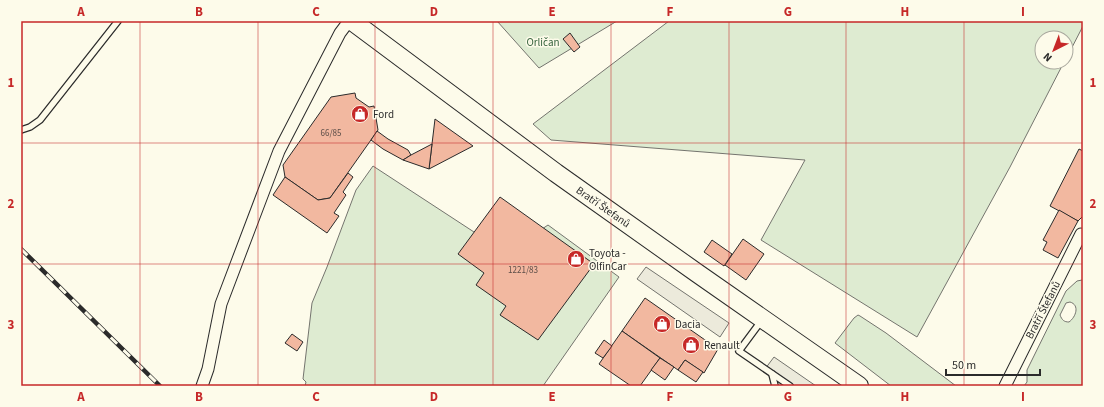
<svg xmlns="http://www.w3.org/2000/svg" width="1104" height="407" viewBox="0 0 1104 407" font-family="'Source Sans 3',sans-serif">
	<rect width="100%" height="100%" fill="#fdfbea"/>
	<g fill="#deebd1" stroke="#74746e" fill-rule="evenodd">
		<path d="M497 21H617L539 68Z"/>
		<path d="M669 21H1083V26L1066 59V38H1042V62H1064L1010 167 917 337 761 240 805 160 551 140 533 124Z"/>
		<path d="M373 166 474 232 513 250 542 229 548 225 619 277 543 386H305L306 382 303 379 312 303 327 267 356 190Z"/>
		<path d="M1082 280 1083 281V386H1024L1027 382V370L1066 291 1077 281ZM1070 302C1080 305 1076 317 1069 322 1064 322 1062 320 1060 315L1066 303Z"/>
		<path d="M858 315 860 316 886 333 956 386H891L835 343 854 318Z"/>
	</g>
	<g fill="#eceadb" stroke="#74746e">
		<path d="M646 267 729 323 720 337 637 279Z"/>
		<path d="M774 357 816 386H790L765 369Z"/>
	</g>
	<g fill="#f2b8a0" stroke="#2b2b2b">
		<path d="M570 33 580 47 574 52 563 39Z"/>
		<path d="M355 93 356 98 369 107 374 106 378 130 330 198 318 200 285 177 283 165 331 97Z"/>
		<path d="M435 119 473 146 429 169Z"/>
		<path d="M377 131 388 139 408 150 411 155 403 160 383 149 371 140Z"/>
		<path d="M432 144 429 169 403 160 411 155Z"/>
		<path d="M1079 149 1083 151V216L1078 221 1050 206Z"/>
		<path d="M348 173 353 177 343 192 346 195 334 213 339 216 327 233 273 195 285 177 318 200 330 198Z"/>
		<path d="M500 197 594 264 538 340 500 315 506 306 476 285 484 273 458 254Z"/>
		<path d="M1059 210 1078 221 1058 258 1043 250 1047 242 1043 240Z"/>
		<path d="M743 239 764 254 746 280 725 265Z"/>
		<path d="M712 240 732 254 724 266 704 252Z"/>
		<path d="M645 298 718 349 704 373 685 360 678 370 622 331Z"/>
		<path d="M622 331 660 358 640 386H631L599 364Z"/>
		<path d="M292 334 303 342 297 351 285 343Z"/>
		<path d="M604 340 612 346 603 358 595 353Z"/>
		<path d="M660 358 674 367 665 380 651 370Z"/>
		<path d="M685 360 703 372 696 382 678 370Z"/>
	</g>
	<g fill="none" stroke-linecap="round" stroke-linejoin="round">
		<defs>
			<g id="lane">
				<path d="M21 130 30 127 40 120 118 21"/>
				<path d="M762 320 739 351 790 386"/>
				<path d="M772 374 775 386"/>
			</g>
			<g id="street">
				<path d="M202 386 208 369 221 304 279 151 340 33 349 21"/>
				<path d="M1005 386 1081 234"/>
			</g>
			<path id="primary" d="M352 21 556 173 697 273 859 386"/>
		</defs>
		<use href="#lane" stroke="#2b2b2b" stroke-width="8"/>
		<use href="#street" stroke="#2b2b2b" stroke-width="13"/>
		<use href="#primary" stroke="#2b2b2b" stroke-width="20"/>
		<use href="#lane" stroke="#fdfbea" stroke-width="5.5"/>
		<use href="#street" stroke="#fdfbea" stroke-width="11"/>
		<use href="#primary" stroke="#fdfbea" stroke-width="18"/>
		<defs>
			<path id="rail" d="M21 249 160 386"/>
		</defs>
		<use href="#rail" stroke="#2b2b2b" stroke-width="4.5"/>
		<use href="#rail" stroke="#fdfbea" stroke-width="3" stroke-dasharray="9" stroke-linecap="butt"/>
	</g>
	<path fill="none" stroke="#c62828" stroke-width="1" stroke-opacity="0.55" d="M140 21V386M258 21V386M375 21V386M493 21V386M611 21V386M729 21V386M846 21V386M964 21V386M21 143H1083M21 264H1083"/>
	<defs>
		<symbol id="shop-disc" viewBox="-11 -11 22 22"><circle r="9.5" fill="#c62828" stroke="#fdfbea"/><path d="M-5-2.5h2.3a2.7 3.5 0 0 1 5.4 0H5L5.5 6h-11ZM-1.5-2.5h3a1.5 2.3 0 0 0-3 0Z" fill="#fff"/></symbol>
	</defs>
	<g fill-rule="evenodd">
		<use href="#shop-disc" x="350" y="104" width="20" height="20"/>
		<use href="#shop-disc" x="566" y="249" width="20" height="20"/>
		<use href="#shop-disc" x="652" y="314" width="20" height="20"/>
		<use href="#shop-disc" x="681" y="335" width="20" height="20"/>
	</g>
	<g text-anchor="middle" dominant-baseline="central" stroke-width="3" stroke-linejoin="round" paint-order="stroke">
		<g font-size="9" fill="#5d4e48">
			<text x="331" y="133">66/85</text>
			<text x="523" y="270">1221/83</text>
		</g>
		<g font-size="11" fill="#34623c" stroke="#fdfbea">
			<text x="543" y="42">Orličan</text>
		</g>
		<g font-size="11" fill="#2b2b2b" stroke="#fdfbea" text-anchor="start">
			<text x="373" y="114">Ford</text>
			<text x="589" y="253">Toyota -<tspan x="589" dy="13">OlfinCar</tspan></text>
			<text x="675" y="324">Dacia</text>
			<text x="704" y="345">Renault</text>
		</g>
		<g font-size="11" fill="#2b2b2b" stroke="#fdfbea">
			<text transform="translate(603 207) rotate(35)">Bratří Štefanů</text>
			<text transform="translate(1043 310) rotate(-63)">Bratří Štefanů</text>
		</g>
	</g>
	<rect width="1104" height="407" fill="none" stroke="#fdfbea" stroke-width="44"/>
	<g transform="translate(1054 50) rotate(222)"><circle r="19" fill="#fdfbea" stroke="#a9a89e"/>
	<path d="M0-3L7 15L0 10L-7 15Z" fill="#c62828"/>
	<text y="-6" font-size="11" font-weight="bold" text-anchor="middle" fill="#2b2b2b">N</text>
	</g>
	<path d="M946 369v6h94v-6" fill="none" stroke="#2b2b2b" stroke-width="2"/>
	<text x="952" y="369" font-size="12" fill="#2b2b2b" stroke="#fdfbea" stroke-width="3" paint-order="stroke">50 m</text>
	<rect x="22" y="22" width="1060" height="363" fill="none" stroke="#c62828" stroke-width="1.5"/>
	<g font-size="13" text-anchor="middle" font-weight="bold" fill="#c62828">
		<text x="81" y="16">A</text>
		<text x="199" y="16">B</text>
		<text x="316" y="16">C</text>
		<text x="434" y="16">D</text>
		<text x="552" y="16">E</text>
		<text x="670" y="16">F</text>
		<text x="788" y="16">G</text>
		<text x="905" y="16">H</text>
		<text x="1023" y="16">I</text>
		<text x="11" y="87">1</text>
		<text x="1093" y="87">1</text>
		<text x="11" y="208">2</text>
		<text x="1093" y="208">2</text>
		<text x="11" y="329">3</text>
		<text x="1093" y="329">3</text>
		<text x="81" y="401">A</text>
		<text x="199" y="401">B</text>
		<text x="316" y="401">C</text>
		<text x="434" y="401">D</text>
		<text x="552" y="401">E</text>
		<text x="670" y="401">F</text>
		<text x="788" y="401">G</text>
		<text x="905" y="401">H</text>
		<text x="1023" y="401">I</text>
	</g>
</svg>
